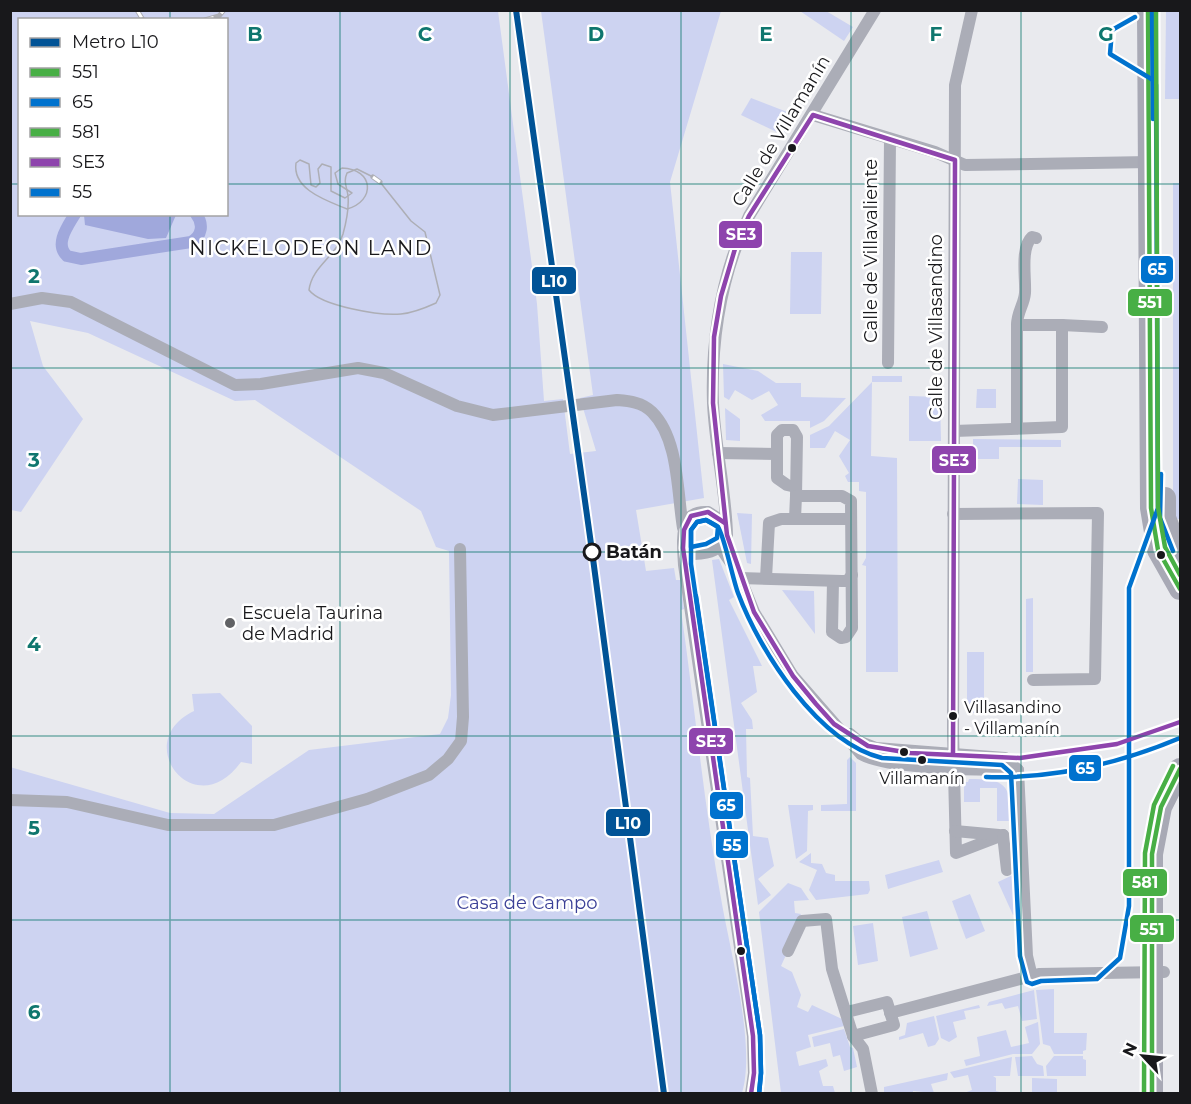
<svg xmlns="http://www.w3.org/2000/svg" width="1191" height="1104" viewBox="0 0 1191 1104" font-family="Montserrat,sans-serif">
	<rect width="100%" height="100%" fill="#e9eaee"/>
	<g fill="#cdd3f1" fill-rule="evenodd">
		<path d="M11 11H498L537 304 544 401 563 399 570 454 596 451 580 398 593 395 541 11H721L670 182 704 498 636 510 646 571 674 568 676 580H680L684 609 681 610C695 708 704 807 722 904 731 954 756 1047 742 1093H11L10 767 170 813 214 814 309 750 440 734 448 718 451 695 449 551 436 547 421 511 255 400 235 401 88 333 30 321 43 366 83 419 21 512 11 510ZM20 20H226V214H20Z"/>
		<path d="M800 11H826L853 27 844 41Z"/>
		<path d="M1166 11H1180V99H1165Z"/>
		<path d="M751 98 795 115 783 135 741 115Z"/>
		<rect x="1173" y="183" width="7" height="336"/>
		<path d="M791 252H822L821 314H790Z"/>
		<path d="M723 364 758 371 776 383H801V397L846 398 824 421 810 428V421H765L761 415 778 405 769 391 752 400 735 390 729 400 724 397Z"/>
		<path d="M872 376H902V382H872L871 456 897 458 898 672H866V566L862 565 866 558V492L859 491V482H848L845 476 849 473 839 456 850 440 835 431 825 448H810V435L829 426 872 382Z"/>
		<path d="M977 389H996V408H976Z"/>
		<path d="M909 396 940 397 941 441H909Z"/>
		<path d="M725 408 740 419V441L726 440Z"/>
		<path d="M973 439 1061 440V447H999V459H973Z"/>
		<path d="M1018 479 1043 480V505L1017 504Z"/>
		<path d="M737 513 752 514 751 564 747 563Z"/>
		<path d="M719 559 734 597 729 600 762 666H753L757 692 741 703 752 720 753 729H746L747 777 750 778 753 836 768 838 774 866 758 879 771 895 758 905 712 560Z"/>
		<path d="M782 590 814 591 815 634Z"/>
		<path d="M1033 598V672H1026V599Z"/>
		<rect x="967" y="652" width="17" height="61"/>
		<path d="M220 693 252 726V764L241 762C195 826 129 742 194 711L192 694Z"/>
		<path d="M850 757 856 763V811H821V805L847 804V760Z"/>
		<path d="M969 779C1006 779 1010 784 1012 821H997V788H980V802H964V782H968Z"/>
		<path d="M788 805H813V810L808 811 807 851 796 859Z"/>
		<path d="M811 853V863L822 864 826 873 835 875V881H869L870 890 868 894 816 900 809 890 817 870 799 862Z"/>
		<path d="M939 860 943 872 888 889 885 875Z"/>
		<path d="M1015 874 1017 913 1013 915 998 882Z"/>
		<path d="M788 883 801 888 809 900 794 901 795 913 801 914 785 947 786 955 781 966 792 972 801 995 797 1007 808 1012 812 1005 842 1019 844 1026 808 1035 811 1047 796 1052 799 1066 826 1059 828 1066 819 1071 823 1086H833L835 1093 833 1094 781 1093 759 912Z"/>
		<path d="M970 894 985 931 966 939 952 901Z"/>
		<path d="M927 911 938 949 910 957 902 917Z"/>
		<path d="M873 923 878 961 858 965 853 926Z"/>
		<path d="M1054 989V1033H1087L1086 1050 1083 1051V1054H1054L1050 1046 1043 1044 1036 990Z"/>
		<path d="M1034 990 1037 1019 1022 1021 1018 1006 1005 1009 1002 1003 987 1006 989 1002Z"/>
		<path d="M979 1005 980 1008 964 1011 966 1019 953 1022 957 1037 949 1042 941 1038 936 1016Z"/>
		<path d="M934 1016 939 1039 935 1045 928 1047 923 1033 899 1040V1037L905 1035 907 1023Z"/>
		<path d="M1038 1022 1040 1044 1032 1054H1013L966 1066 964 1060 980 1056 977 1037 1006 1030 1011 1047 1029 1043 1025 1027Z"/>
		<path d="M844 1029 850 1047 853 1048 857 1067 844 1071 840 1055 833 1057 830 1043 814 1047 812 1037Z"/>
		<path d="M1032 1056 1037 1064 1043 1066 1044 1076H1018L1015 1057Z"/>
		<path d="M1054 1056H1083V1059L1086 1060V1076H1047L1046 1066Z"/>
		<path d="M1012 1057 1010 1076H993L996 1078V1091L1004 1093H964L972 1090 968 1075 954 1078 950 1072Z"/>
		<path d="M948 1073 947 1080 931 1084 934 1093 913 1091V1093H884V1087Z"/>
		<path d="M1032 1078 1057 1079V1093H1023L1032 1092Z"/>
	</g>
	<path fill="#a0a8dc" d="M84 215V214L176 215 166 238 148 239 85 225Z"/>
	<g fill="none" stroke-linecap="round" stroke-linejoin="round">
		<path stroke="#a0a8dc" stroke-width="12" d="M75 214C68 226 54 244 67 256L81 259 191 242C202 236 204 224 196 214"/>
		<g stroke="#abadb7" stroke-width="12">
			<path d="M972 10 955 85 953 732 956 853 1003 835"/>
			<path d="M813 115 935 152 965 165 1150 162"/>
			<path d="M10 304 42 298 71 302 235 385 261 384 358 368 384 373 457 406 493 415 617 400C629 401 642 402 652 412 679 439 677 492 683 528"/>
			<path d="M1017 325C1017 312 1024 305 1025 293 1026 278 1020 248 1032 237L1036 238"/>
			<path d="M1062 325 1102 327"/>
			<path d="M888 363 890 139"/>
			<path d="M954 431 1062 427V325H1017V429"/>
			<path d="M718 453 777 454"/>
			<path d="M796 496 797 437 793 430H782L777 435V478L787 485 796 487"/>
			<path d="M953 514 1098 513 1095 679 1033 680"/>
			<path d="M795 519 796 496H842L851 501 852 628 846 637 841 638 832 632 833 581"/>
			<path d="M725 523 708 512C677 510 683 544 684 565L753 1036 754 1073 751 1094"/>
			<path d="M683 542 694 554C711 553 719 551 727 535 726 491 715 447 713 403 711 337 721 275 749 216L875 10"/>
			<path d="M720 547 739 575 754 612 793 676 861 754C887 769 984 770 1018 770"/>
			<path d="M740 578 842 581H847L852 575"/>
			<path d="M766 578 769 523 781 519H851"/>
			<path d="M850 734 858 741 876 748 1005 758 1018 770 1027 956 1032 977"/>
			<path d="M10 800 67 802 168 825H274L367 799 429 775 448 759 461 741 463 717 460 549"/>
			<path d="M955 831 999 835"/>
			<path d="M1003 835 1007 870"/>
			<path d="M788 951 802 921 826 919 832 969 853 1036 863 1049 872 1094"/>
			<path d="M847 1012 887 1002 894 1025 853 1036"/>
			<path d="M890 1013 1039 974 1164 972"/>
		</g>
		<g stroke="#a8a9b5" stroke-width="22">
			<path d="M1148 10 1151 508 1158 550 1180 589"/>
			<path d="M1165 498V518L1180 555"/>
			<path d="M1152 1094V854L1161 807 1180 769"/>
		</g>
		<g stroke="#adaeb5" stroke-width="1.5">
			<path d="M300 160 309 164 311 185 316 187 320 183 318 169 322 164 331 167V191L345 198 352 193 338 184 335 173 342 168C374 169 376 201 347 209 328 201 292 190 296 163Z"/>
			<path d="M373 177 357 169 347 173C343 182 347 187 348 196 349 207 346 223 343 234 336 257 312 266 309 290 321 306 380 316 401 314 413 313 425 308 436 303L440 295 425 232 411 221 380 182"/>
		</g>
		<defs>
			<g id="rail">
				<path d="M137 10 143 20"/>
				<path d="M205 20 219 16 224 10"/>
				<path d="M373 177 380 182"/>
			</g>
		</defs>
		<use href="#rail" stroke="#adaeb5" stroke-width="5"/>
		<use href="#rail" stroke="#fff" stroke-width="3" stroke-dasharray="9" stroke-linecap="butt"/>
		<defs>
			<g id="bus-1">
				<path d="M1148 10 1151 508 1158 550 1180 589"/>
				<path d="M1152 1094V854L1161 807 1180 769"/>
			</g>
			<g id="bus-2">
				<path d="M1152 10 1153 119"/>
				<path d="M1161 474 1160 518 1173 551"/>
				<path d="M986 777C1054 779 1118 764 1180 738"/>
				<path d="M759 1094 761 1073 760 1035 691 564V530L697 522 706 520C710 522 716 525 718 527 724 535 733 580 738 593 760 652 818 742 882 758L1002 765 1011 773 1020 956 1027 982 1032 984 1041 981 1097 979 1120 958 1129 906V588L1158 508 1156 85 1153 80 1110 54 1112 30 1135 17"/>
			</g>
			<g id="bus-3">
				<path d="M1156 10 1158 507 1165 547 1180 575"/>
				<path d="M1144 1094 1145 853 1154 805 1173 766"/>
			</g>
			<g id="bus-4">
				<path d="M725 523 708 512 691 516 684 530 683 548 753 1036 754 1073 751 1094"/>
				<path d="M953 754 955 160 813 115 749 216 737 242 721 296 714 337 713 403 727 535 754 612 793 676 816 704 834 724 868 746 910 753 1020 758 1117 744 1180 722"/>
			</g>
			<g id="bus-5">
				<path d="M706 520 718 527 717 538 706 544 691 547V530L697 522Z"/>
				<path d="M696 596 760 1035 761 1073 759 1094"/>
			</g>
		</defs>
		<use href="#bus-1" stroke="#fff" stroke-width="9"/>
		<use href="#bus-2" stroke="#fff" stroke-width="9"/>
		<use href="#bus-3" stroke="#fff" stroke-width="9"/>
		<use href="#bus-4" stroke="#fff" stroke-width="9"/>
		<use href="#bus-5" stroke="#fff" stroke-width="9"/>
		<use href="#bus-1" stroke="#48af45" stroke-width="4.5"/>
		<use href="#bus-2" stroke="#0072ce" stroke-width="4.5"/>
		<use href="#bus-3" stroke="#48af45" stroke-width="4.5"/>
		<use href="#bus-4" stroke="#8e44ad" stroke-width="4.5"/>
		<use href="#bus-5" stroke="#0072ce" stroke-width="4.5"/>
		<defs>
			<path id="metro-1" d="M516 10 592 551 664 1094"/>
		</defs>
		<use href="#metro-1" stroke="#fff" stroke-width="10"/>
		<use href="#metro-1" stroke="#015396" stroke-width="6"/>
	</g>
	<path fill="none" stroke="#0f766e" stroke-width="1.5" stroke-opacity="0.55" d="M170 10V20M340 10V1094M510 10V1094M681 10V1094M851 10V1094M1021 10V1094M10 184H20M226 184H1180M170 214V1094M10 368H1180M10 552H1180M10 736H1180M10 920H1180"/>
	<g fill="#18181b" stroke="#fff" stroke-width="2">
		<circle cx="792" cy="148" r="5"/>
		<circle cx="1161" cy="555" r="5"/>
		<circle cx="953" cy="716" r="5"/>
		<circle cx="904" cy="752" r="5"/>
		<circle cx="922" cy="760" r="5"/>
		<circle cx="741" cy="951" r="5"/>
	</g>
	<circle fill="#fff" stroke="#18181b" stroke-width="3" cx="592" cy="552" r="8"/>
	<circle fill="#616265" stroke="#fff" stroke-width="2" cx="230" cy="623" r="6"/>
	<g text-anchor="middle" dominant-baseline="central" stroke-width="5" stroke-linejoin="round" paint-order="stroke">
		<g font-size="16" fill="#18181b" stroke="#fff" text-anchor="start">
			<text x="964" y="707">Villasandino<tspan x="964" dy="21">- Villamanín</tspan></text>
			<text x="922" y="778" text-anchor="middle">Villamanín</text>
		</g>
		<g font-size="18" fill="#18181b" stroke="#fff">
			<text transform="translate(781 131) rotate(-59)">Calle de Villamanín</text>
			<text transform="translate(871 251) rotate(-90)">Calle de Villavaliente</text>
			<text transform="translate(936 327) rotate(-90)">Calle de Villasandino</text>
		</g>
		<g font-size="18" font-weight="bold" fill="#18181b" stroke="#fff" text-anchor="start">
			<text x="606" y="552">Batán</text>
		</g>
		<g font-size="18" fill="#18181b" stroke="#fff" text-anchor="start">
			<text x="242" y="613">Escuela Taurina<tspan x="242" dy="21">de Madrid</tspan></text>
		</g>
		<g font-size="18" fill="#3b4097" stroke="#fff">
			<text x="527" y="903">Casa de Campo</text>
		</g>
		<g font-size="20" letter-spacing="1.5" fill="#18181b" stroke="#fff">
			<text x="311" y="248">NICKELODEON LAND</text>
		</g>
	</g>
	<g font-size="20" text-anchor="middle" font-weight="bold" fill="#0f766e" stroke="#fff" stroke-width="5" stroke-linejoin="round" paint-order="stroke">
		<text x="255" y="41">B</text>
		<text x="425" y="41">C</text>
		<text x="596" y="41">D</text>
		<text x="766" y="41">E</text>
		<text x="936" y="41">F</text>
		<text x="1106" y="41">G</text>
		<text x="34" y="283">2</text>
		<text x="34" y="467">3</text>
		<text x="34" y="651">4</text>
		<text x="34" y="835">5</text>
		<text x="34" y="1019">6</text>
	</g>
	<g stroke="#fff" stroke-width="2">
		<rect x="718" y="220" width="45" height="29" rx="6" fill="#8e44ad"/>
		<rect x="1140" y="255" width="34" height="29" rx="6" fill="#0072ce"/>
		<rect x="531" y="266" width="46" height="29" rx="6" fill="#015396"/>
		<rect x="1127" y="288" width="46" height="29" rx="6" fill="#48af45"/>
		<rect x="931" y="445" width="46" height="29" rx="6" fill="#8e44ad"/>
		<rect x="688" y="727" width="46" height="28" rx="6" fill="#8e44ad"/>
		<rect x="1068" y="754" width="34" height="28" rx="6" fill="#0072ce"/>
		<rect x="709" y="791" width="35" height="29" rx="6" fill="#0072ce"/>
		<rect x="605" y="808" width="46" height="29" rx="6" fill="#015396"/>
		<rect x="715" y="830" width="34" height="29" rx="6" fill="#0072ce"/>
		<rect x="1122" y="868" width="46" height="29" rx="6" fill="#48af45"/>
		<rect x="1129" y="914" width="46" height="29" rx="6" fill="#48af45"/>
	</g>
	<g font-size="16" text-anchor="middle" font-weight="bold" fill="#fff">
		<text x="741" y="240">SE3</text>
		<text x="1157" y="275">65</text>
		<text x="554" y="287">L10</text>
		<text x="1150" y="308">551</text>
		<text x="954" y="466">SE3</text>
		<text x="711" y="747">SE3</text>
		<text x="1085" y="774">65</text>
		<text x="726" y="811">65</text>
		<text x="628" y="829">L10</text>
		<text x="732" y="851">55</text>
		<text x="1145" y="888">581</text>
		<text x="1152" y="935">551</text>
	</g>
	<rect width="1191" height="1104" fill="none" stroke="#18181b" stroke-width="24"/>
	<rect x="18" y="18" width="210" height="198" fill="#ffffff" stroke="#a3a3a4" stroke-width="1.5"/>
	<rect x="30" y="38" width="30" height="9" fill="#015396" stroke="#a3a3a4" stroke-width="1.5"/>
	<text x="72" y="48" font-size="18" fill="#18181b">Metro L10</text>
	<rect x="30" y="68" width="30" height="9" fill="#48af45" stroke="#a3a3a4" stroke-width="1.5"/>
	<text x="72" y="78" font-size="18" fill="#18181b">551</text>
	<rect x="30" y="98" width="30" height="9" fill="#0072ce" stroke="#a3a3a4" stroke-width="1.5"/>
	<text x="72" y="108" font-size="18" fill="#18181b">65</text>
	<rect x="30" y="128" width="30" height="9" fill="#48af45" stroke="#a3a3a4" stroke-width="1.5"/>
	<text x="72" y="138" font-size="18" fill="#18181b">581</text>
	<rect x="30" y="158" width="30" height="9" fill="#8e44ad" stroke="#a3a3a4" stroke-width="1.5"/>
	<text x="72" y="168" font-size="18" fill="#18181b">SE3</text>
	<rect x="30" y="188" width="30" height="9" fill="#0072ce" stroke="#a3a3a4" stroke-width="1.5"/>
	<text x="72" y="198" font-size="18" fill="#18181b">55</text>
	<g transform="translate(1143 1056) rotate(296)" stroke="#ffffff" stroke-width="4.5" paint-order="stroke">
	<path d="M0-4.5L10 22L0 15L-10 22Z" fill="#18181b"/>
	<text y="-9" font-size="16" font-weight="bold" text-anchor="middle" fill="#18181b">N</text>
	</g>
</svg>
